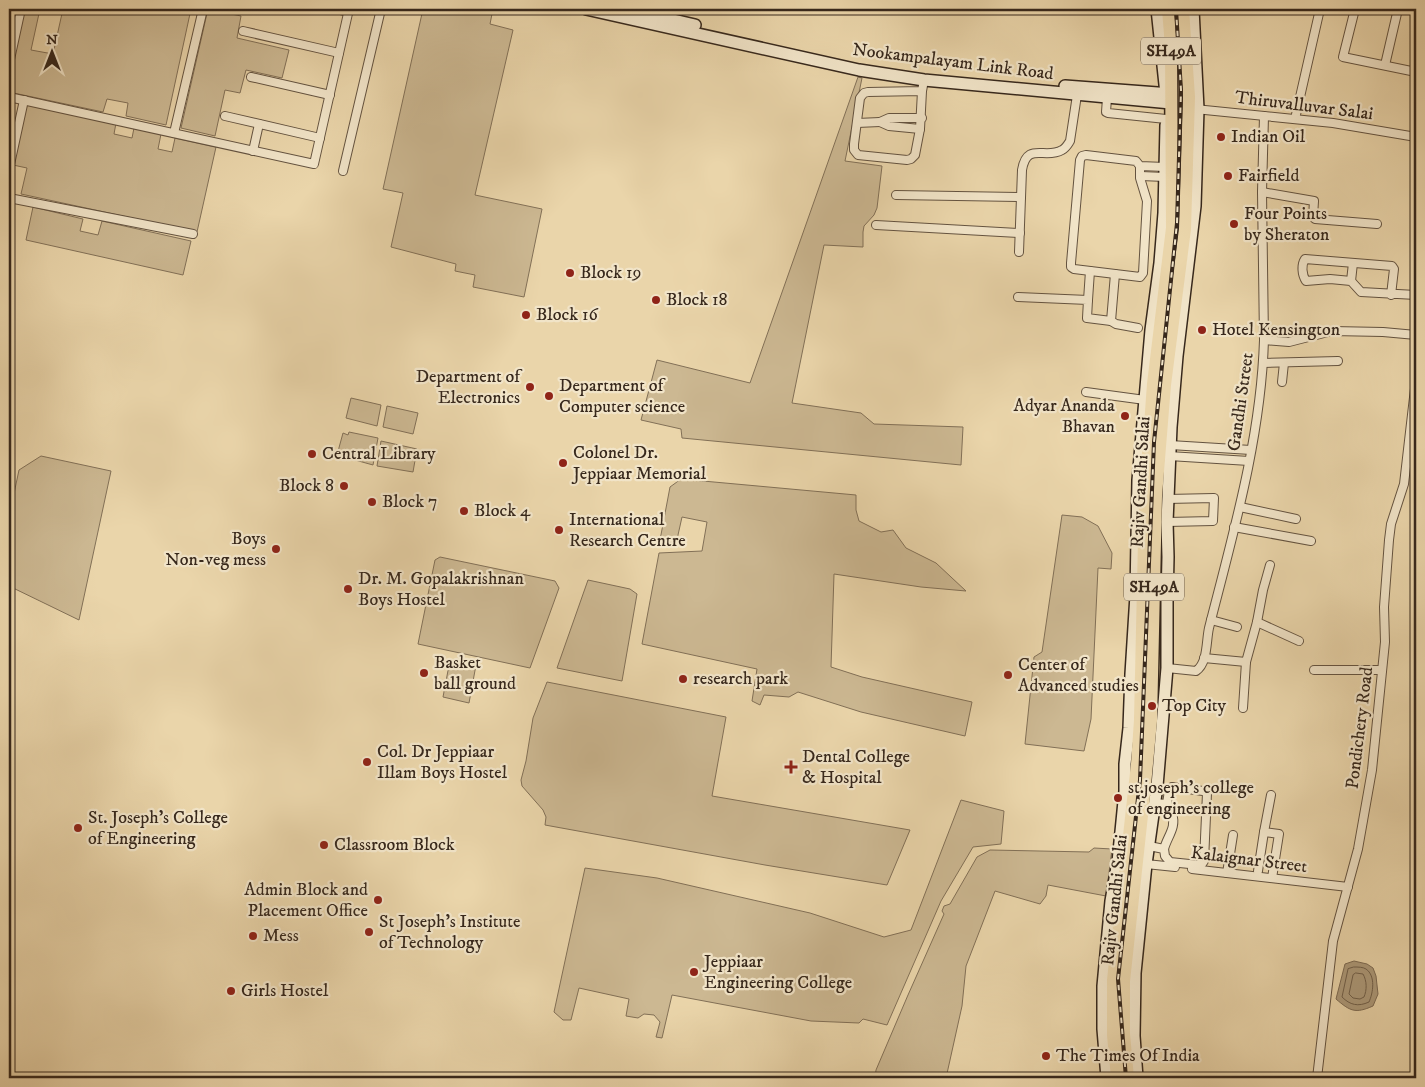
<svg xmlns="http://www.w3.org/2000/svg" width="1425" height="1087" viewBox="0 0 1425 1087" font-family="'IM FELL DW Pica',serif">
	<rect width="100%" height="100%" fill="#ead5aa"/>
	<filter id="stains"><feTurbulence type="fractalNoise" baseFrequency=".004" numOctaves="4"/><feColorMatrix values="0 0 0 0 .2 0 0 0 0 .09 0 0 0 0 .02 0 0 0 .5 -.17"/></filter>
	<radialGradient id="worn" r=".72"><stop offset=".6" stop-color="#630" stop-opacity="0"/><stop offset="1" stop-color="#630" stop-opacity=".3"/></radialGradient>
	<g fill="#ccb892" stroke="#827057">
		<path d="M23 9H40L31 50 53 54 63 9H191L166 125 126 116 128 103 107 99 103 112 9 92V77Z"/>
		<path d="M208 9 241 16 237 38 289 50 282 78 246 70 240 93 225 90 215 136 181 128Z"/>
		<path d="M423 9H493L490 24 513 30 475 195 542 209 524 297 473 287 475 275 455 271 456 264 391 247 403 193 383 189Z"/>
		<path d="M858 77 862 78 845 161 882 166 877 208 874 215 864 226 863 232V247L824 245 792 403 861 413 874 424 963 427 961 465 682 438 681 429 641 420 657 360 750 383Z"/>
		<path d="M26 104 116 123 114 134 132 138 134 128 161 134 158 149 172 152 175 138 216 147 197 232 21 194 27 168 13 165Z"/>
		<path d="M33 207 83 219 80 231 98 235 102 221 191 241 183 275 26 240Z"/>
		<path d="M351 398 381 405 377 426 346 418Z"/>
		<path d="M387 406 418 413 413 434 383 427Z"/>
		<path d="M349 432 378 438 373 465 337 455 343 433 348 435Z"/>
		<path d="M381 441 417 449 413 472 377 466Z"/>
		<path d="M41 456 111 471 79 620 9 586V517L19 470Z"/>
		<path d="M681 479 856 495V510L859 521 881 532 893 530 906 548 936 563 966 591 921 587 834 574 831 667 862 677 972 702 965 736 861 712 798 692 789 697 764 695 760 705 752 701 757 669 642 644 659 553 702 551 707 522 682 517 676 544 660 540 670 487Z"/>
		<path d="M1062 515 1082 517 1098 526 1112 553 1111 569 1098 568 1091 719 1084 751 1025 744 1034 657 1042 652Z"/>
		<path d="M440 557 555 581 559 588 530 668 418 644 435 560Z"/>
		<path d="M588 580 630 589 637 594 622 681 557 668Z"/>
		<path d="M450 660 476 665 469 703 443 697Z"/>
		<path d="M547 682 726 717 712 796 910 830 887 885 765 865 545 825 546 817 543 810 522 786 521 780 526 761 533 718Z"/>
		<path d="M961 800 1004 811 1001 844 973 847 941 901 887 1025 863 1019 859 1023 811 1021 672 995 662 1038 656 1037 660 1022 654 1015 644 1014 638 1018 626 1016 629 999 579 988 571 1020H563L554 1012 585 868 657 878 810 913 884 937 911 930Z"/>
		<path d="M1094 848 1112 849 1106 896 1048 885 1046 896 1040 904 995 891 966 966 962 1006 946 1078H875L876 1070 908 995 944 914 942 911 944 906 950 904 977 857 990 850 1089 852Z"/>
	</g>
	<path fill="#ad9a7a" stroke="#7e6c54" d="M1354 961 1367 964 1373 968 1376 976 1378 994 1373 1006C1355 1014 1350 1011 1336 999L1345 964Z"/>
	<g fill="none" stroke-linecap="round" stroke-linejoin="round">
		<g stroke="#72614b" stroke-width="1">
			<path d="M1354 967C1358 967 1363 967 1366 969 1376 976 1373 993 1369 1002 1358 1007 1350 1005 1342 997L1348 969Z"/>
			<path d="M1356 973 1363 974C1367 981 1367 990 1364 997L1360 999 1353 998 1349 994 1353 975Z"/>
		</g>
		<defs>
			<g id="street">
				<path d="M336 9 348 12"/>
				<path d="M1355 9 1343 57 1416 72"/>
				<path d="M243 31 339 53"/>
				<path d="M9 64 21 9"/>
				<path d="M1385 65 1398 9"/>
				<path d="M251 77 330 95"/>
				<path d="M922 91 868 92 864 93 860 98 854 144V150L858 155 907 160 911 159 915 155 920 129 922 91 924 80"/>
				<path d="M9 97 314 164 349 9"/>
				<path d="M1107 98 1106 112 1108 113 1166 119"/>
				<path d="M1195 109 1333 123 1416 137"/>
				<path d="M225 116 320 138"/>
				<path d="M1295 119 1320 9"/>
				<path d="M857 123 880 122"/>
				<path d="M920 129 889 126 880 122 889 118H922"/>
				<path d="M174 133 203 9"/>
				<path d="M253 151 259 124"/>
				<path d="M1140 166V178L1147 201 1143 273 1140 277 1074 269 1071 267V263L1080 160 1082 156 1086 155 1136 161 1140 166 1165 167"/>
				<path d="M9 169 24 100"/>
				<path d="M343 171 381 9"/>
				<path d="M1141 176 1165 177"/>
				<path d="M1262 192 1314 201 1313 217 1315 219 1377 224"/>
				<path d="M896 195 1021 197"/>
				<path d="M9 198 193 234"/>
				<path d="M876 225 1020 233"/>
				<path d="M1019 252 1022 170C1027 141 1045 160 1062 150 1066 148 1068 144 1070 141L1077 95"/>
				<path d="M1115 274 1111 321 1116 324 1138 328"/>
				<path d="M1351 281 1353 263"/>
				<path d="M1391 295 1394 269 1392 266 1305 259C1301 265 1302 275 1306 281L1330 279 1351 281 1361 292 1416 295"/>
				<path d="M1018 297 1088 300 1087 318 1111 321"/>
				<path d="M1088 300 1090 271"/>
				<path d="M1264 340 1289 342 1332 331 1383 332 1416 335"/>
				<path d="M1263 363 1338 361"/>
				<path d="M1282 382 1284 363"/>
				<path d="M1086 392 1145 400"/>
				<path d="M1170 445 1251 450"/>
				<path d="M1169 456 1249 461"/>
				<path d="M1240 507 1296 519"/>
				<path d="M1167 522 1213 521 1214 498 1167 499"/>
				<path d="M1234 527 1311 541"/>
				<path d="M1211 620 1237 627"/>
				<path d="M1257 622 1299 641"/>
				<path d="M1204 658 1246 662"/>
				<path d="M1167 668 1196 671C1208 663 1206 641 1209 628 1233 534 1261 438 1264 340L1262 192 1264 116"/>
				<path d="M1314 670H1382"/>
				<path d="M1243 708 1246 662 1257 622 1263 590 1270 565"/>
				<path d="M1271 795 1264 832 1279 834 1272 878"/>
				<path d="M1149 846 1164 849 1165 856 1170 862 1199 865 1202 864 1204 861 1207 793 1203 791 1172 787 1169 790 1167 804 1154 803"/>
				<path d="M1164 849C1167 837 1177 827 1172 814L1167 813V804"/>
				<path d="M1146 864 1175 867"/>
				<path d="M1192 869 1348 887"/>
				<path d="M1258 871 1264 832"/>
				<path d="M1227 873 1233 835"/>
				<path d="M1317 1078 1333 941 1358 849 1372 770 1385 642 1384 607 1389 540 1391 524 1404 484 1416 380"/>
			</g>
			<g id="secondary">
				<path d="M586 9 859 70 924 80 1171 103"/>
				<path d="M626 9 695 25"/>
				<path d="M1157 9 1166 94"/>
				<path d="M1065 86 1171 94"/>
				<path d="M1107 1078 1103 1029V986L1111 901 1118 862 1125 791V764L1129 728 1131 674 1136 595 1138 480 1151 330 1160 263 1164 213 1166 125"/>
				<path d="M1137 1078 1134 1036 1135 973 1146 864 1157 786 1167 668V602L1168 557 1167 522 1171 427 1177 356 1195 206 1198 109 1193 9"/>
			</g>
			<g id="primary">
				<path d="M1117 1078 1113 1035V980L1137 764 1140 720 1145 495 1153 384 1172 228 1171 47 1168 9"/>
				<path d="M1128 1078 1124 1034V981L1143 806 1151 721 1156 496 1165 385 1185 229 1189 97 1183 9"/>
			</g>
		</defs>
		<use href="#street" stroke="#645340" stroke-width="10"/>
		<use href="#secondary" stroke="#37281c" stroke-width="14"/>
		<use href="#primary" stroke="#37281c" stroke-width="15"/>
		<use href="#street" stroke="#f1e4c8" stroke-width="8"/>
		<use href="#secondary" stroke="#f1e4c8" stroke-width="11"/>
		<use href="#primary" stroke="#ead5aa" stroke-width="12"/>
		<defs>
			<path id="rail" d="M1126 1078 1118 979 1140 780 1154 442 1177 223 1181 90 1176 9"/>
		</defs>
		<use href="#rail" stroke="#37281c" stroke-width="4"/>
		<use href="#rail" stroke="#f1e4c8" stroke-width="2" stroke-dasharray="5.5" stroke-linecap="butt"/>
	</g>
	<g fill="#8f2418" stroke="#f1e4c8" stroke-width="2">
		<circle cx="1221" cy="137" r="5"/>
		<circle cx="1228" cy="176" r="5"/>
		<circle cx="1234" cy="224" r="5"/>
		<circle cx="570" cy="273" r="5"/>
		<circle cx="656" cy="300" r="5"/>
		<circle cx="526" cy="315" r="5"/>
		<circle cx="1202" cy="330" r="5"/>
		<circle cx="530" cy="387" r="5"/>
		<circle cx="549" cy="396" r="5"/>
		<circle cx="1125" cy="416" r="5"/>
		<circle cx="312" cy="454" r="5"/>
		<circle cx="563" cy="463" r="5"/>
		<circle cx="344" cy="486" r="5"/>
		<circle cx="372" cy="502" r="5"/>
		<circle cx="464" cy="511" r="5"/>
		<circle cx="559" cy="530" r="5"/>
		<circle cx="276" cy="549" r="5"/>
		<circle cx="348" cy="589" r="5"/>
		<circle cx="424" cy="673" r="5"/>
		<circle cx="1008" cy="675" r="5"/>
		<circle cx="683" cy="679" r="5"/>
		<circle cx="1152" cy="706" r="5"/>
		<circle cx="367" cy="762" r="5"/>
		<path d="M788.5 759.5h5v5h5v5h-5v5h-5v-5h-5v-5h5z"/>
		<circle cx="1118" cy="798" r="5"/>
		<circle cx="78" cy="828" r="5"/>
		<circle cx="324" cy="845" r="5"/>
		<circle cx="378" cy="900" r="5"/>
		<circle cx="369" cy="932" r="5"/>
		<circle cx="253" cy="936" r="5"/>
		<circle cx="694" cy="972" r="5"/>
		<circle cx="231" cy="991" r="5"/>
		<circle cx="1046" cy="1056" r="5"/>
	</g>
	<g text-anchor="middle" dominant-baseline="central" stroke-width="4.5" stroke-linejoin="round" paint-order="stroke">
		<g fill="#f1e4c8" stroke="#6f6050" stroke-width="1">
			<rect x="1141" y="37.5" width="60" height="27" rx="4"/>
			<rect x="1124" y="573.5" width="60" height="27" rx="4"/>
		</g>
		<g font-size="16" font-weight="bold" fill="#37281c">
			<text x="1171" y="51">SH49A</text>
			<text x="1154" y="587">SH49A</text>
		</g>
		<g font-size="18" fill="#37281c" stroke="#f1e4c8">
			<text transform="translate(953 62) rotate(7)">Nookampalayam Link Road</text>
			<text transform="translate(1304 106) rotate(7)">Thiruvalluvar Salai</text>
			<text transform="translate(1241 402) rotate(-82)">Gandhi Street</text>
			<text transform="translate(1141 482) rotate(-87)">Rajiv Gandhi Salai</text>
			<text transform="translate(1360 728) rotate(-83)">Pondichery Road</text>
			<text transform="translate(1249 860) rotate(7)">Kalaignar Street</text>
			<text transform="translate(1115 900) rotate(-84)">Rajiv Gandhi Salai</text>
		</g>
		<g font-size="18" fill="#37281c" stroke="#f1e4c8" text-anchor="start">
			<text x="1231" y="137">Indian Oil</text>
			<text x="1238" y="176">Fairfield</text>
			<text x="1244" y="214">Four Points<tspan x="1244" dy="21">by Sheraton</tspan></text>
			<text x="580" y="273">Block 19</text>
			<text x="666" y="300">Block 18</text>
			<text x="536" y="315">Block 16</text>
			<text x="1212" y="330">Hotel Kensington</text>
			<text x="520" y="377" text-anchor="end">Department of<tspan x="520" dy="21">Electronics</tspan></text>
			<text x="559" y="386">Department of<tspan x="559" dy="21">Computer science</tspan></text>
			<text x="1115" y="406" text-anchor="end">Adyar Ananda<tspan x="1115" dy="21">Bhavan</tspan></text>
			<text x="573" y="453">Colonel Dr.<tspan x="573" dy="21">Jeppiaar Memorial</tspan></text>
			<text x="322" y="454">Central Library</text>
			<text x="334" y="486" text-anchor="end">Block 8</text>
			<text x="382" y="502">Block 7</text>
			<text x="474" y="511">Block 4</text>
			<text x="569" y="520">International<tspan x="569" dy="21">Research Centre</tspan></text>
			<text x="266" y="539" text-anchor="end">Boys<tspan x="266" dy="21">Non-veg mess</tspan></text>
			<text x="358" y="579">Dr. M. Gopalakrishnan<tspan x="358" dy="21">Boys Hostel</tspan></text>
			<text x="434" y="663">Basket<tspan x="434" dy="21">ball ground</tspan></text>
			<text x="1018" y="665">Center of<tspan x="1018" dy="21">Advanced studies</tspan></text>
			<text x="693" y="679">research park</text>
			<text x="1162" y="706">Top City</text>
			<text x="377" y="752">Col. Dr Jeppiaar<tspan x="377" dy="21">Illam Boys Hostel</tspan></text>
			<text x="802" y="757">Dental College<tspan x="802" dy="21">&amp; Hospital</tspan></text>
			<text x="1128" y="788">st.joseph's college<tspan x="1128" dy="21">of engineering</tspan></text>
			<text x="88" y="818">St. Joseph's College<tspan x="88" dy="21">of Engineering</tspan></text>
			<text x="334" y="845">Classroom Block</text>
			<text x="368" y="890" text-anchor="end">Admin Block and<tspan x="368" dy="21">Placement Office</tspan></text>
			<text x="379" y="922">St Joseph's Institute<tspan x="379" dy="21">of Technology</tspan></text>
			<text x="263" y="936">Mess</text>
			<text x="704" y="962">Jeppiaar<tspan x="704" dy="21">Engineering College</tspan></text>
			<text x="241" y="991">Girls Hostel</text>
			<text x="1056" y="1056">The Times Of India</text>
		</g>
	</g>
	<rect width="1425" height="1087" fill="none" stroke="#ead5aa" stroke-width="30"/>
	<rect x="10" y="10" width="1405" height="1067" fill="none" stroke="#37281c" stroke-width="2.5"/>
	<rect x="15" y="15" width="1395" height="1057" fill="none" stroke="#37281c"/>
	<g transform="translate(52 52)" stroke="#f1e4c8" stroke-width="4" paint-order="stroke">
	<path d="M0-4L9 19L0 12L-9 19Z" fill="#37281c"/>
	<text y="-8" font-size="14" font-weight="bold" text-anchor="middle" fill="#37281c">N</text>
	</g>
	<rect width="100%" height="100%" filter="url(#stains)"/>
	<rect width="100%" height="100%" fill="url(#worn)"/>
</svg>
